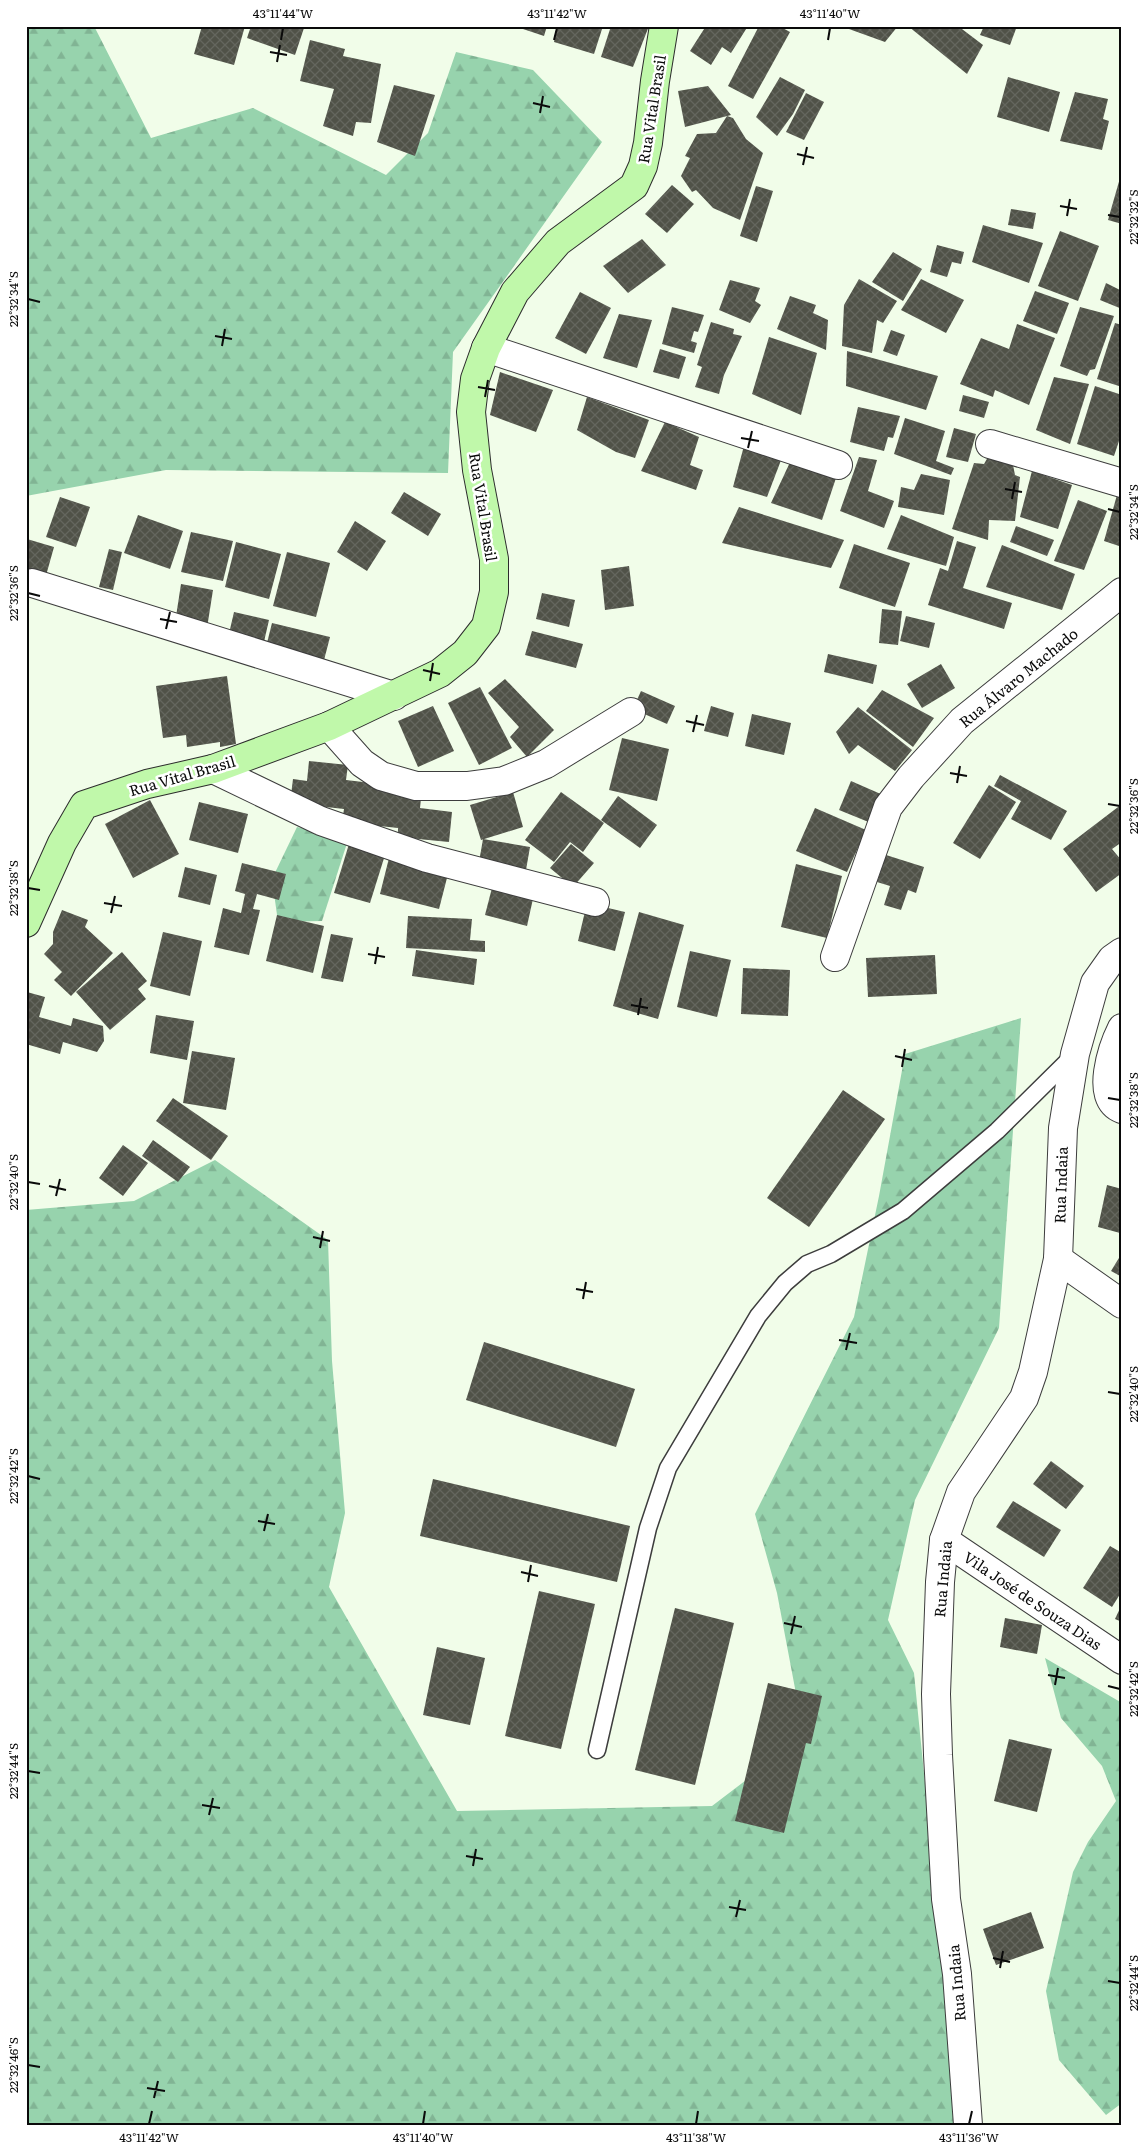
<svg xmlns="http://www.w3.org/2000/svg" width="1148" height="2151" viewBox="0 0 1148 2151" font-family="Literata,serif">
	<defs>
		<pattern id="forest-firs" width="22" height="20" patternUnits="userSpaceOnUse" patternTransform="scale(1.25)"><rect width="22" height="20" fill="#97d3ad"/><path d="M5 1l3.5 6h-7zM16 11l3.5 6h-7z" fill="#81b494"/></pattern>
		<pattern id="building-cross-hatch" width="8" height="8" patternUnits="userSpaceOnUse" patternTransform="scale(1.25)"><rect width="8" height="8" fill="#505248"/><path d="M0 0l8 8M0 8l8-8" fill="none" stroke="#64665e"/></pattern>
	</defs>
	<rect width="100%" height="100%" fill="#f1fde9"/>
	<g fill="url(#forest-firs)">
		<path d="M26 26H94L151 138 253 108 386 175 428 133 456 52 533 70 602 142 453 352 448 473 166 470 26 496Z"/>
		<path d="M297 827 348 840 322 921 278 922 272 879Z"/>
		<path d="M1021 1018 999 1328 915 1500 888 1620 914 1673 959 2125H26V1210L134 1201 215 1160 328 1240 332 1361 345 1513 329 1587 457 1811 712 1806 804 1736 777 1593 755 1514 854 1317 879 1196 905 1054Z"/>
		<path d="M1045 1658 1122 1703V2103L1106 2115 1059 2060 1046 1991 1073 1872 1088 1842 1116 1801 1102 1766 1061 1718Z"/>
	</g>
	<g fill="url(#building-cross-hatch)">
		<path d="M202 26H245L234 65 194 54Z"/>
		<path d="M251 26H300L304 28 295 55 247 38Z"/>
		<path d="M514 26H547L544 36Z"/>
		<path d="M558 26H603L594 54 554 42Z"/>
		<path d="M611 26H649L633 67 601 57Z"/>
		<path d="M706 26H748L731 53 722 47 711 65 690 51Z"/>
		<path d="M759 26H779L790 32 753 99 728 86Z"/>
		<path d="M851 26H898L885 42 849 29Z"/>
		<path d="M908 26H958L983 45 967 74Z"/>
		<path d="M984 26H1017L1010 45 980 35Z"/>
		<path d="M310 40 345 49 343 56 381 64 371 123 356 122 353 136 323 126 334 89 300 81Z"/>
		<path d="M780 77 805 90 793 114 777 136 756 117Z"/>
		<path d="M1008 77 1060 92 1049 132 997 117Z"/>
		<path d="M394 85 435 95 415 156 377 142Z"/>
		<path d="M708 86 731 115 685 127 678 91Z"/>
		<path d="M1075 92 1108 99 1103 119 1109 121 1102 150 1060 141Z"/>
		<path d="M806 93 824 102 804 140 786 132Z"/>
		<path d="M727 116 733 118 746 139 763 153 740 220 713 208 696 190 692 192 681 176 690 158 685 156 697 134 716 133Z"/>
		<path d="M1120 178 1122 179V224L1108 220Z"/>
		<path d="M672 185 694 204 667 233 645 214Z"/>
		<path d="M756 186 773 191 757 242 740 236Z"/>
		<path d="M1011 209 1036 213 1033 229 1008 225Z"/>
		<path d="M983 225 1043 243 1029 283 972 262Z"/>
		<path d="M1060 231 1099 246 1078 301 1038 286Z"/>
		<path d="M642 239 666 265 628 293 603 266Z"/>
		<path d="M937 245 964 252 961 264 952 262 947 277 930 272Z"/>
		<path d="M893 252 922 269 903 301 872 282Z"/>
		<path d="M859 279 897 301 883 323 877 320 872 353 842 346 844 305Z"/>
		<path d="M921 279 964 300 946 333 901 310Z"/>
		<path d="M730 280 760 288 755 301 761 305 750 323 719 310Z"/>
		<path d="M1106 283 1122 291V309L1100 300Z"/>
		<path d="M1035 291 1069 303 1057 334 1023 321Z"/>
		<path d="M580 292 611 308 586 354 555 338Z"/>
		<path d="M790 296 816 305 813 313 828 320 826 350 777 329Z"/>
		<path d="M672 307 704 315 698 332 694 331 691 341 697 343 694 353 662 344Z"/>
		<path d="M1080 307 1114 316 1095 369 1090 370 1087 376 1060 366Z"/>
		<path d="M619 314 652 320 637 368 603 358Z"/>
		<path d="M711 322 734 329 733 334 742 336 724 375 719 394 695 387 702 367 697 365Z"/>
		<path d="M1115 323 1122 325V387L1097 379Z"/>
		<path d="M1017 324 1055 338 1029 405 995 390 993 397 960 384 981 338 1009 349Z"/>
		<path d="M891 330 905 335 897 356 883 351Z"/>
		<path d="M769 337 817 353 801 415 752 394Z"/>
		<path d="M660 349 686 357 679 379 653 372Z"/>
		<path d="M847 351 938 376 926 410 846 386Z"/>
		<path d="M500 372 553 390 536 432 490 415Z"/>
		<path d="M1054 377 1089 384 1070 444 1036 430Z"/>
		<path d="M1095 386 1122 395V432L1114 456 1077 444Z"/>
		<path d="M963 395 989 402 984 418 959 411Z"/>
		<path d="M587 397 649 420 635 458 616 452 577 430Z"/>
		<path d="M858 407 900 416 893 438 888 437 884 451 850 442Z"/>
		<path d="M905 418 945 431 936 461 954 468 951 475 894 454Z"/>
		<path d="M665 422 699 437 690 465 703 470 696 490 641 471Z"/>
		<path d="M954 428 976 434 968 462 946 457Z"/>
		<path d="M745 442 783 455 767 497 733 487Z"/>
		<path d="M859 457 877 460 868 491 894 501 884 528 840 511Z"/>
		<path d="M988 457 1013 465 1015 475 1020 477 1015 521 989 520 988 540 952 529 974 463 984 464Z"/>
		<path d="M792 458 836 478 822 520 771 503Z"/>
		<path d="M1032 471 1072 485 1058 529 1020 517Z"/>
		<path d="M921 474 950 480 944 515 898 507 901 487 914 490Z"/>
		<path d="M404 492 441 514 428 536 391 513Z"/>
		<path d="M1117 495 1122 497V547L1104 541Z"/>
		<path d="M60 497 90 507 76 547 46 537Z"/>
		<path d="M1078 500 1107 511 1084 570 1054 561Z"/>
		<path d="M739 507 844 540 831 568 722 543Z"/>
		<path d="M138 515 183 531 170 569 124 553Z"/>
		<path d="M901 515 954 537 946 566 887 549Z"/>
		<path d="M355 521 386 541 367 571 337 552Z"/>
		<path d="M1016 526 1054 540 1047 556 1010 542Z"/>
		<path d="M191 532 233 541 223 581 181 572Z"/>
		<path d="M27 539 54 547 45 579 26 573Z"/>
		<path d="M957 541 976 547 963 588 1012 603 1004 629 928 605 940 568 948 571Z"/>
		<path d="M236 542 281 554 269 599 225 587Z"/>
		<path d="M854 544 910 563 895 607 839 588Z"/>
		<path d="M1002 545 1075 574 1062 610 986 587Z"/>
		<path d="M109 549 122 552 113 590 99 587Z"/>
		<path d="M287 552 330 563 316 617 273 606Z"/>
		<path d="M629 566 634 606 605 610 601 570Z"/>
		<path d="M181 584 213 590 207 628 175 623Z"/>
		<path d="M542 593 575 600 569 627 536 619Z"/>
		<path d="M882 609 902 611 898 645 879 643Z"/>
		<path d="M234 612 269 620 263 646 228 638Z"/>
		<path d="M906 616 935 623 929 648 900 641Z"/>
		<path d="M272 623 330 637 323 664 265 651Z"/>
		<path d="M532 631 583 644 576 668 525 655Z"/>
		<path d="M828 654 877 665 873 684 824 672Z"/>
		<path d="M941 664 955 688 922 708 907 684Z"/>
		<path d="M227 676 236 744 220 747V742L187 747 186 735 163 738 156 686Z"/>
		<path d="M505 679 554 730 527 757 510 737 519 727 488 693Z"/>
		<path d="M480 687 512 748 479 765 448 703Z"/>
		<path d="M882 690 934 718 913 747 866 711Z"/>
		<path d="M641 691 675 706 667 724 633 709Z"/>
		<path d="M433 706 454 751 418 767 398 721Z"/>
		<path d="M711 706 734 713 728 737 704 731Z"/>
		<path d="M858 707 912 750 895 771 858 745 849 754 836 732Z"/>
		<path d="M752 714 791 723 784 755 745 746Z"/>
		<path d="M622 738 669 749 657 801 609 790Z"/>
		<path d="M309 761 348 765 346 780 422 789 420 808 452 812 449 842 398 837V828L342 822 344 809 290 803 293 779 307 781Z"/>
		<path d="M1000 775 1067 811 1051 840 1011 819 1021 801 994 786Z"/>
		<path d="M851 781 883 795 871 823 839 810Z"/>
		<path d="M989 785 1016 802 980 859 953 843Z"/>
		<path d="M513 792 523 827 481 840 470 805Z"/>
		<path d="M561 792 604 823 583 852 570 842 554 862 525 840Z"/>
		<path d="M618 796 657 825 640 848 601 820Z"/>
		<path d="M150 800 179 854 133 878 105 824Z"/>
		<path d="M199 802 248 814 238 853 189 840Z"/>
		<path d="M1122 804V842L1112 849 1122 861V873L1096 892 1063 849Z"/>
		<path d="M815 808 866 830 847 872 796 851Z"/>
		<path d="M483 839 530 847 526 870 479 862Z"/>
		<path d="M349 844 385 855 370 903 334 893Z"/>
		<path d="M571 844 594 863 573 887 550 868Z"/>
		<path d="M886 855 924 867 916 893 908 890 901 910 884 905 890 886 877 882Z"/>
		<path d="M389 858 448 874 439 909 380 894Z"/>
		<path d="M242 863 286 874 279 900 257 894 253 909 260 910 249 955 214 947 223 908 241 913 245 894 235 891Z"/>
		<path d="M796 864 842 876 827 938 781 927Z"/>
		<path d="M185 867 217 875 210 905 178 897Z"/>
		<path d="M493 884 534 894 527 926 485 915Z"/>
		<path d="M587 903 625 912 615 951 578 941Z"/>
		<path d="M62 910 88 920 85 927 113 953 71 996 54 980 62 972 44 954 53 944V932Z"/>
		<path d="M639 912 684 925 658 1019 613 1006Z"/>
		<path d="M277 915 324 926 313 973 266 961Z"/>
		<path d="M408 916 472 919 470 940 485 941V952L406 948Z"/>
		<path d="M163 932 202 941 190 996 150 986Z"/>
		<path d="M331 934 353 938 343 982 321 978Z"/>
		<path d="M416 950 477 959 474 985 412 976Z"/>
		<path d="M690 951 731 960 717 1017 677 1007Z"/>
		<path d="M122 952 147 981 138 989 146 999 110 1030 76 992Z"/>
		<path d="M935 955 937 994 868 997 866 958Z"/>
		<path d="M743 968 790 970 788 1016 741 1014Z"/>
		<path d="M27 992 45 997 39 1017 71 1026 73 1018 103 1026 104 1041 97 1052 63 1042 60 1054 26 1044 28 1032 26 1025Z"/>
		<path d="M156 1015 194 1021 187 1060 150 1053Z"/>
		<path d="M192 1051 235 1058 226 1110 183 1103Z"/>
		<path d="M843 1090 885 1119 809 1227 767 1198Z"/>
		<path d="M173 1098 228 1136 211 1160 156 1121Z"/>
		<path d="M153 1140 190 1167 178 1182 142 1156Z"/>
		<path d="M123 1145 148 1163 123 1196 99 1178Z"/>
		<path d="M1107 1185 1122 1189 1120 1233 1098 1227Z"/>
		<path d="M1122 1253V1277L1111 1271Z"/>
		<path d="M484 1342 635 1389 616 1447 466 1400Z"/>
		<path d="M1051 1461 1084 1486 1066 1509 1033 1484Z"/>
		<path d="M433 1479 630 1526 617 1582 420 1536Z"/>
		<path d="M1013 1501 1061 1530 1044 1557 996 1527Z"/>
		<path d="M1110 1546 1122 1553V1591L1112 1607 1083 1588Z"/>
		<path d="M539 1591 595 1604 561 1749 505 1736Z"/>
		<path d="M1122 1604V1622L1115 1619Z"/>
		<path d="M675 1608 734 1623 695 1785 635 1770Z"/>
		<path d="M1005 1618 1042 1625 1037 1654 1000 1647Z"/>
		<path d="M437 1647 485 1658 470 1725 423 1715Z"/>
		<path d="M768 1683 822 1696 811 1744 806 1743 784 1833 735 1821Z"/>
		<path d="M1009 1739 1052 1749 1037 1812 994 1801Z"/>
		<path d="M1031 1912 1044 1948 996 1965 983 1929Z"/>
	</g>
	<g fill="none" stroke-linecap="round" stroke-linejoin="round">
		<defs>
			<path id="lane" d="M597 1750 648 1528 668 1468 758 1316 785 1283 807 1264 831 1254 903 1211 997 1131 1075 1054"/>
			<g id="street">
				<path d="M486 348 838 465"/>
				<path d="M990 444 1122 483"/>
				<path d="M32 583 394 696"/>
				<path d="M329 726 362 763 381 776 416 786H467L504 781 546 764 631 712"/>
				<path d="M213 769 321 821 427 858 595 902"/>
				<path d="M835 957 888 807 911 777 962 721 1122 592"/>
				<path d="M1122 1028C1113 1046 1094 1099 1122 1109"/>
				<path d="M1058 1259 1122 1304"/>
				<path d="M944 1540 1122 1660"/>
				<path d="M968 2125 957 1974 946 1899 938 1755 936 1694 940 1582 944 1540 961 1492 1024 1398 1033 1372 1058 1259 1063 1128 1075 1054 1095 983 1112 959 1122 952"/>
			</g>
			<path id="secondary" d="M26 923 62 843 84 805 147 784 213 769 329 726 440 673 465 653 486 626 494 592V559L477 470 471 412 475 379 486 348 515 292 558 242 634 186 643 166 648 143 655 81 664 26"/>
		</defs>
		<use href="#lane" stroke="#3d3d3d" stroke-width="19"/>
		<use href="#street" stroke="#3d3d3d" stroke-width="30"/>
		<use href="#secondary" stroke="#2c2c2c" stroke-width="30"/>
		<use href="#lane" stroke="#fff" stroke-width="16"/>
		<use href="#street" stroke="#fff" stroke-width="28"/>
		<use href="#secondary" stroke="#c0f8aa" stroke-width="28"/>
	</g>
	<path fill="none" stroke="#0a0a0a" stroke-width="2" d="M281 40 283 28M554 40 557 28M828 40 830 28M270 52 287 55M277 62 280 45M533 103 550 107M540 113 543 96M797 154 814 158M803 165 807 147M1060 206 1077 209M1108 215 1120 217M1067 216 1070 199M28 299 40 302M215 336 232 339M222 346 225 329M478 387 495 390M485 397 488 380M741 438 759 441M748 448 752 431M1005 489 1022 492M1012 499 1015 482M1108 509 1120 512M28 593 40 596M160 619 177 622M166 629 170 612M423 670 440 674M430 681 433 663M686 721 704 725M693 732 697 715M950 773 967 776M957 783 960 766M1108 804 1120 806M28 888 40 890M104 903 122 906M111 913 115 896M368 954 385 957M375 964 378 947M631 1005 648 1008M638 1015 641 998M895 1056 912 1060M902 1067 905 1049M1108 1098 1120 1100M28 1182 40 1184M49 1186 66 1190M56 1196 60 1179M313 1237 330 1241M320 1248 323 1231M576 1289 593 1292M583 1299 586 1282M839 1340 857 1343M846 1350 850 1333M1108 1392 1120 1394M28 1476 40 1479M258 1521 275 1524M264 1531 268 1514M521 1572 538 1576M528 1582 531 1565M784 1623 802 1627M791 1634 795 1616M1048 1675 1065 1678M1055 1685 1058 1668M1108 1686 1120 1689M28 1771 40 1773M202 1805 220 1808M209 1815 213 1798M466 1856 483 1859M473 1866 476 1849M729 1907 746 1910M736 1917 740 1900M993 1958 1010 1962M1000 1968 1003 1951M1108 1981 1120 1983M28 2065 40 2067M147 2088 165 2091M154 2098 158 2081M149 2124 152 2111M423 2124 425 2111M696 2124 698 2111M969 2124 972 2111"/>
	<g text-anchor="middle" dominant-baseline="central" stroke-width="5" stroke-linejoin="round" paint-order="stroke">
		<g font-size="15" fill="#0a0a0a" stroke="#fff">
			<text transform="translate(651 109) rotate(-81)">Rua Vital Brasil</text>
			<text transform="translate(484 507) rotate(81)">Rua Vital Brasil</text>
			<text transform="translate(1018 677) rotate(-39)">Rua Álvaro Machado</text>
			<text transform="translate(182 775) rotate(-16)">Rua Vital Brasil</text>
			<text transform="translate(1060 1185) rotate(-88)">Rua Indaia</text>
			<text transform="translate(942 1579) rotate(-85)">Rua Indaia</text>
			<text transform="translate(1033 1600) rotate(34)">Vila José de Souza Dias</text>
			<text transform="translate(956 1983) rotate(-95)">Rua Indaia</text>
		</g>
	</g>
	<rect width="1148" height="2151" fill="none" stroke="#ffffff" stroke-width="55"/>
	<rect x="28" y="28" width="1092" height="2096" fill="none" stroke="#0a0a0a" stroke-width="2"/>
	<g font-size="12" text-anchor="middle" fill="#0a0a0a">
		<text x="283" y="18">43°11'44"W</text>
		<text x="557" y="18">43°11'42"W</text>
		<text x="830" y="18">43°11'40"W</text>
		<text transform="translate(1134 217) rotate(-90)" y="4">22°32'32"S</text>
		<text transform="translate(14 299) rotate(-90)" y="4">22°32'34"S</text>
		<text transform="translate(1134 512) rotate(-90)" y="4">22°32'34"S</text>
		<text transform="translate(14 593) rotate(-90)" y="4">22°32'36"S</text>
		<text transform="translate(1134 806) rotate(-90)" y="4">22°32'36"S</text>
		<text transform="translate(14 888) rotate(-90)" y="4">22°32'38"S</text>
		<text transform="translate(1134 1100) rotate(-90)" y="4">22°32'38"S</text>
		<text transform="translate(14 1182) rotate(-90)" y="4">22°32'40"S</text>
		<text transform="translate(1134 1394) rotate(-90)" y="4">22°32'40"S</text>
		<text transform="translate(14 1476) rotate(-90)" y="4">22°32'42"S</text>
		<text transform="translate(1134 1689) rotate(-90)" y="4">22°32'42"S</text>
		<text transform="translate(14 1771) rotate(-90)" y="4">22°32'44"S</text>
		<text transform="translate(1134 1983) rotate(-90)" y="4">22°32'44"S</text>
		<text transform="translate(14 2065) rotate(-90)" y="4">22°32'46"S</text>
		<text x="149" y="2142">43°11'42"W</text>
		<text x="423" y="2142">43°11'40"W</text>
		<text x="696" y="2142">43°11'38"W</text>
		<text x="969" y="2142">43°11'36"W</text>
	</g>
</svg>
